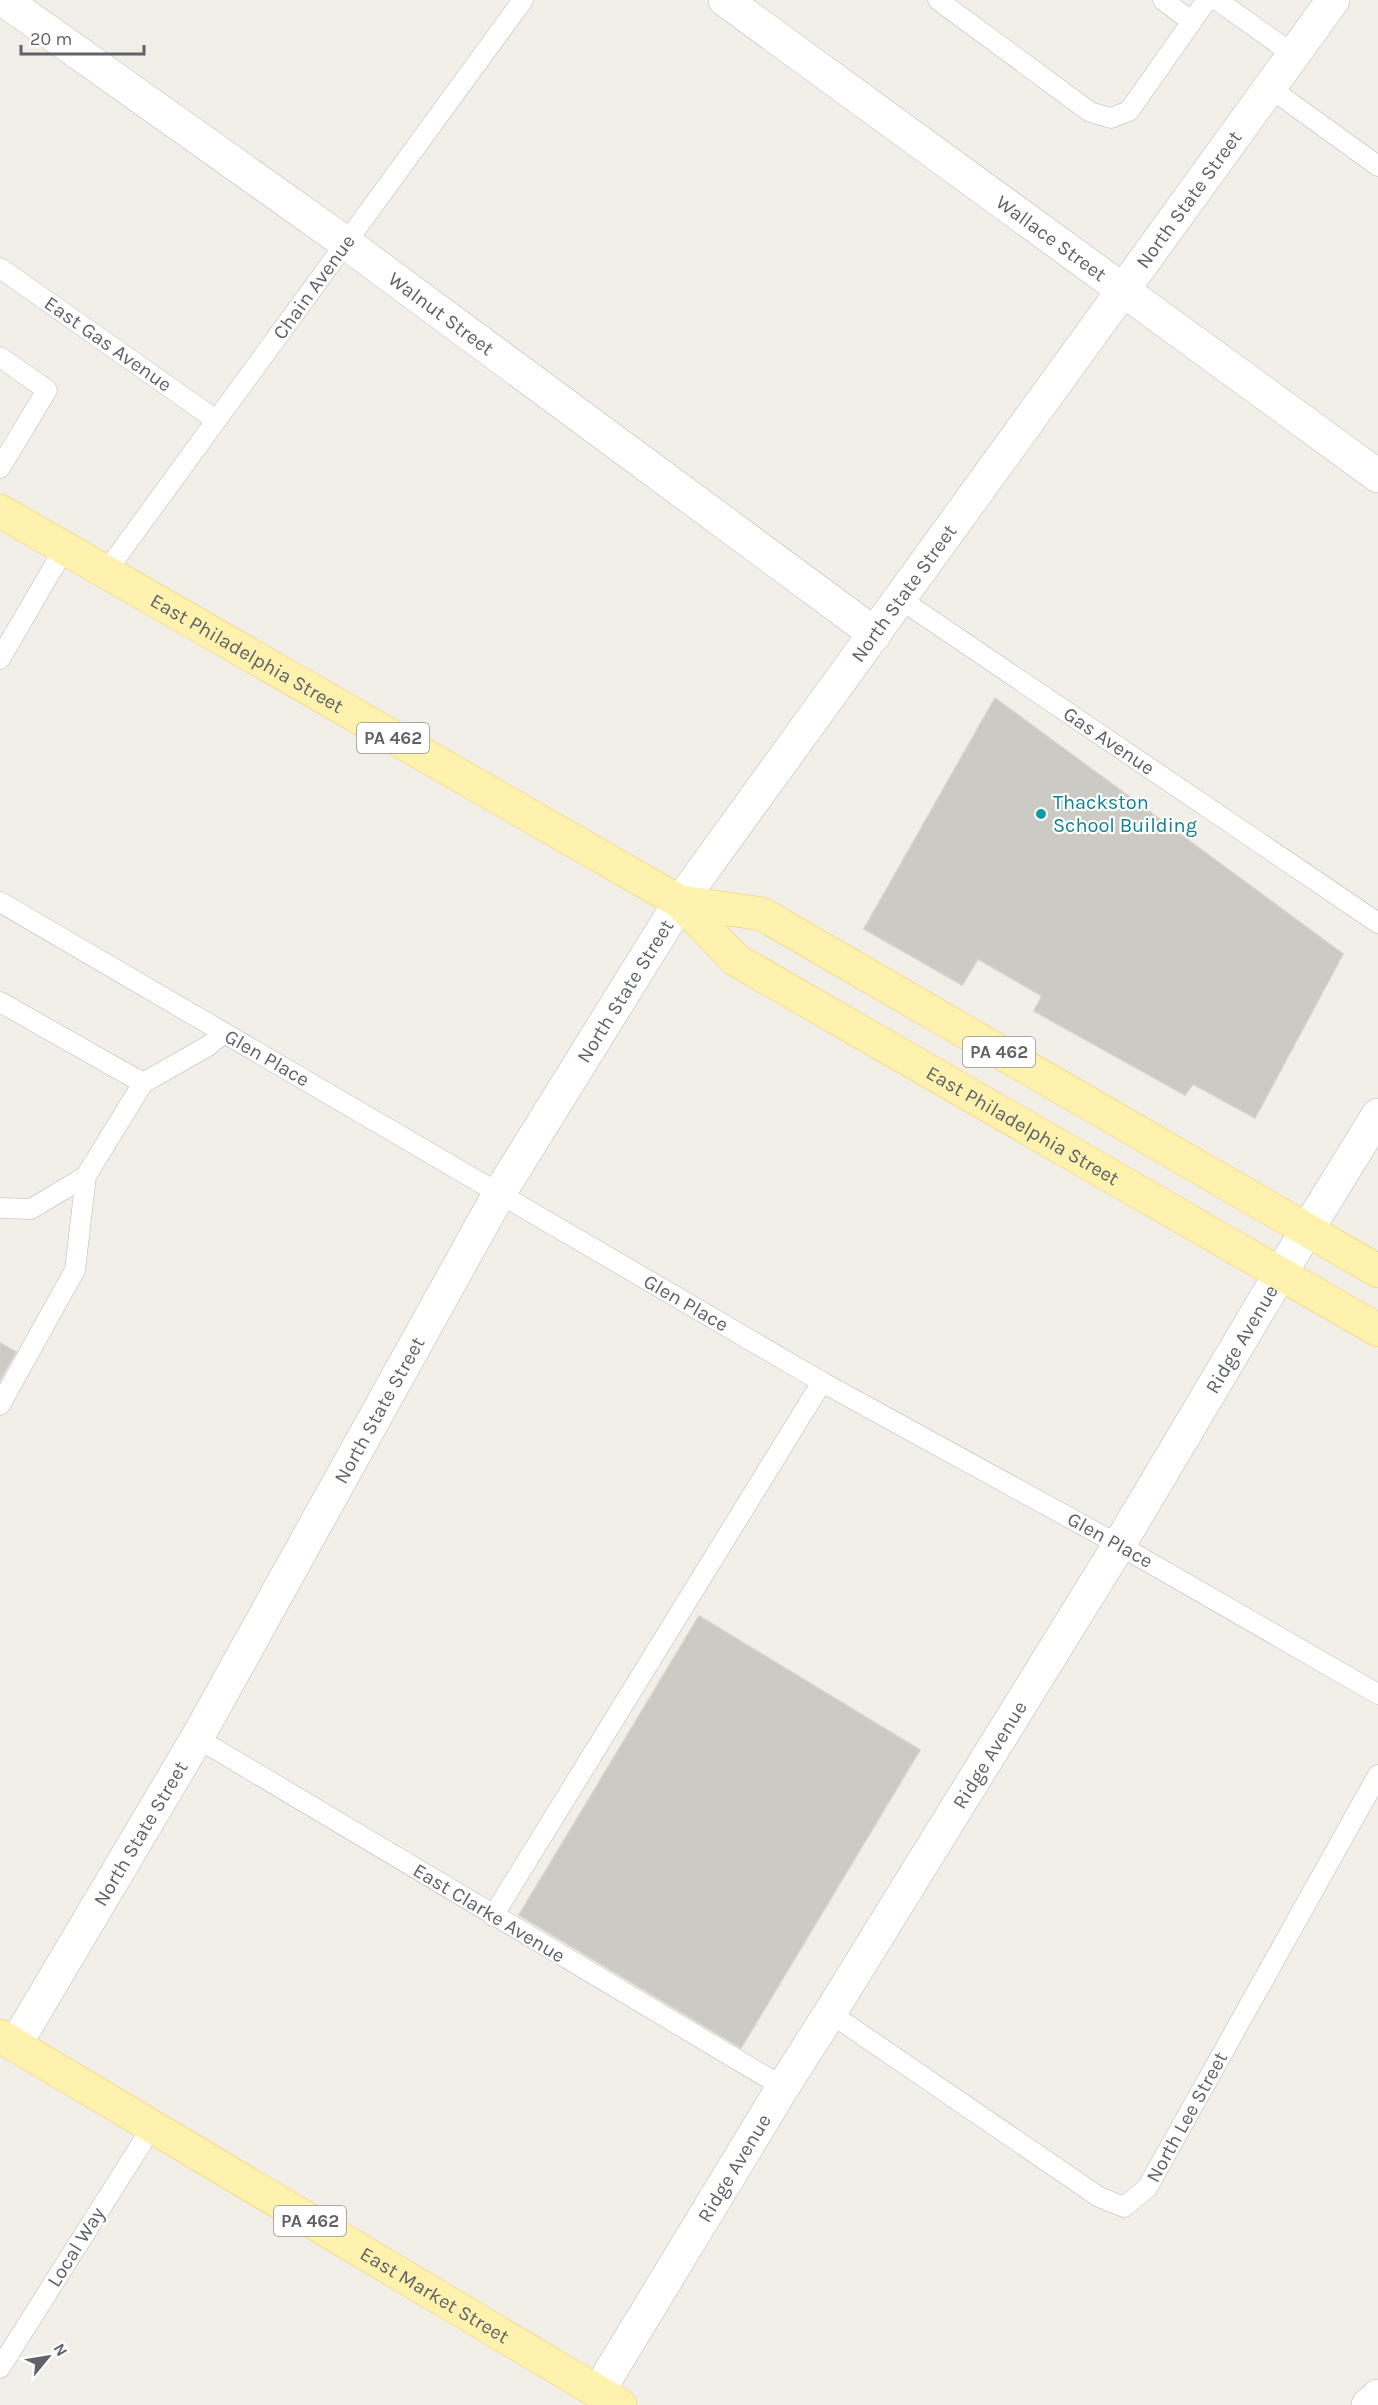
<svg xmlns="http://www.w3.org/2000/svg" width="1378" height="2405" viewBox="0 0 1378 2405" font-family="Karla,sans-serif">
	<rect width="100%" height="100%" fill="#f1efe8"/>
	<g fill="#cccac5" stroke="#d6d1c6" stroke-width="1.5">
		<path d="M995 698 1343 954 1255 1118 1193 1084 1185 1095 1034 1011 1042 996 978 959 962 985 864 929Z"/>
		<path d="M0 1343 16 1352 0 1380Z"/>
		<path d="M699 1616 920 1750 741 2048 519 1915Z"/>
	</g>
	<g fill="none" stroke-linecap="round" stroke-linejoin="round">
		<defs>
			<g id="lane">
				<path d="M938 0 1090 112 1111 118 1129 111 1207 0"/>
				<path d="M1163 0 1191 21"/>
				<path d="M1217 0 1294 55"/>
				<path d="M1270 88 1378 166"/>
				<path d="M0 268 216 420"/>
				<path d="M0 357 47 390 0 468"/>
				<path d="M105 573 523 0"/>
				<path d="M900 599 1378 923"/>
				<path d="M0 659 64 549"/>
				<path d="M0 902 822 1382 1119 1545 1378 1694"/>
				<path d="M0 1002 143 1083"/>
				<path d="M0 1208 31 1209 86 1176"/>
				<path d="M0 1405 75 1270 86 1176 143 1083 208 1046 224 1033"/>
				<path d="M197 1738 783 2087"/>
				<path d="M493 1916 822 1382"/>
				<path d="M830 2013 1099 2197 1124 2207 1147 2188 1378 1775"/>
				<path d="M0 2368 152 2127"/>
			</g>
			<g id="street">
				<path id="s1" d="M4 0 346 243 875 634"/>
				<path id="s2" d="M725 0 1378 476"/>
				<path id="s3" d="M15 2045 197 1738 499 1194 680 902 1333 0"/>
				<path id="s4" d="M598 2392 783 2087 830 2013 1119 1545 1280 1274 1378 1115"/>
				<path d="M1368 2405 1378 2396"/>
			</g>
			<g id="primary">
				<path id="s5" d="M0 511 680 902 736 960 1378 1330"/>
				<path d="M680 902 762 914 1378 1271"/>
				<path id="s6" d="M0 2036 620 2405"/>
			</g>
		</defs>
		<use href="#lane" stroke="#b5b8bc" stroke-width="21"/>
		<use href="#street" stroke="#b5b8bc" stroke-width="34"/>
		<use href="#primary" stroke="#f2c960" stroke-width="34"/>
		<use href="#lane" stroke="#fff" stroke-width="20"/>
		<use href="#street" stroke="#fff" stroke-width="33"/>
		<use href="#primary" stroke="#fff2af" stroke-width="33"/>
	</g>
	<circle fill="#0f9aa8" stroke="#fff" stroke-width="2" cx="1041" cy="814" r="6"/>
	<g text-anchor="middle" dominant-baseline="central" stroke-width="4.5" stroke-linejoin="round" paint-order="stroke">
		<g fill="#fff" stroke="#8f9295" stroke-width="1.5">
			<rect x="357" y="723" width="72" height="30" rx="4.5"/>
			<rect x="963" y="1037" width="72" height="30" rx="4.5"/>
			<rect x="274" y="2206" width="72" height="30" rx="4.5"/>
		</g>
		<g font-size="18" font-weight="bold" fill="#5f6368">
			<text x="393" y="738">PA 462</text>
			<text x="999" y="1052">PA 462</text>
			<text x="310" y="2221">PA 462</text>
		</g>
		<g font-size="20" fill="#5f6368" stroke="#fff">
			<text stroke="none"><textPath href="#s3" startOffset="2190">North State Street</textPath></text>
			<text stroke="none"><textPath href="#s2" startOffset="404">Wallace Street</textPath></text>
			<text transform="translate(314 287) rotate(-54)">Chain Avenue</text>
			<text stroke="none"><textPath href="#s1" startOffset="538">Walnut Street</textPath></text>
			<text transform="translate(108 344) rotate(35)">East Gas Avenue</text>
			<text stroke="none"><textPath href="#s3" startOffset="1704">North State Street</textPath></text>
			<text stroke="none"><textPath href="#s5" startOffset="285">East Philadelphia Street</textPath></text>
			<text transform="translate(1109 741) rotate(34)">Gas Avenue</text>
			<text stroke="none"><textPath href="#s3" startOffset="1218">North State Street</textPath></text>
			<text transform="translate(267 1058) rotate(30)">Glen Place</text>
			<text stroke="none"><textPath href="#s5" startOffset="1196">East Philadelphia Street</textPath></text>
			<text transform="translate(686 1303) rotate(30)">Glen Place</text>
			<text stroke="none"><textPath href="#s4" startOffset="1234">Ridge Avenue</textPath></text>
			<text stroke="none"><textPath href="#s3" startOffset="732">North State Street</textPath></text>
			<text transform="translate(1110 1540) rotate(29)">Glen Place</text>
			<text stroke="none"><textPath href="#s4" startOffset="748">Ridge Avenue</textPath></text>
			<text stroke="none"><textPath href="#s3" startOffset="246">North State Street</textPath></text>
			<text transform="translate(489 1913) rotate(31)">East Clarke Avenue</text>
			<text transform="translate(1187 2117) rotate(-61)">North Lee Street</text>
			<text stroke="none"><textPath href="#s4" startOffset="262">Ridge Avenue</textPath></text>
			<text transform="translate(76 2247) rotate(-58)">Local Way</text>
			<text stroke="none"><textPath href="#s6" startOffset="506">East Market Street</textPath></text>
		</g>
		<g font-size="20" fill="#0d838f" stroke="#fff" text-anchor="start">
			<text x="1053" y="802">Thackston<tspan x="1053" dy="23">School Building</tspan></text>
		</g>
	</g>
	<g transform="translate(48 2357) rotate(60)" stroke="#ffffff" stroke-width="4.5" paint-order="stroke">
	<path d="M0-4.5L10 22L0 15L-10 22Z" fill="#5f6368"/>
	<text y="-9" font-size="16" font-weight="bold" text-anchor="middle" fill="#5f6368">N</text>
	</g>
	<path d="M21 45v9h123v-9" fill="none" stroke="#5f6368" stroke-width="3"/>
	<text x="30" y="45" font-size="18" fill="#5f6368" stroke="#ffffff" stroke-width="4.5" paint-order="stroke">20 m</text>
</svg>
